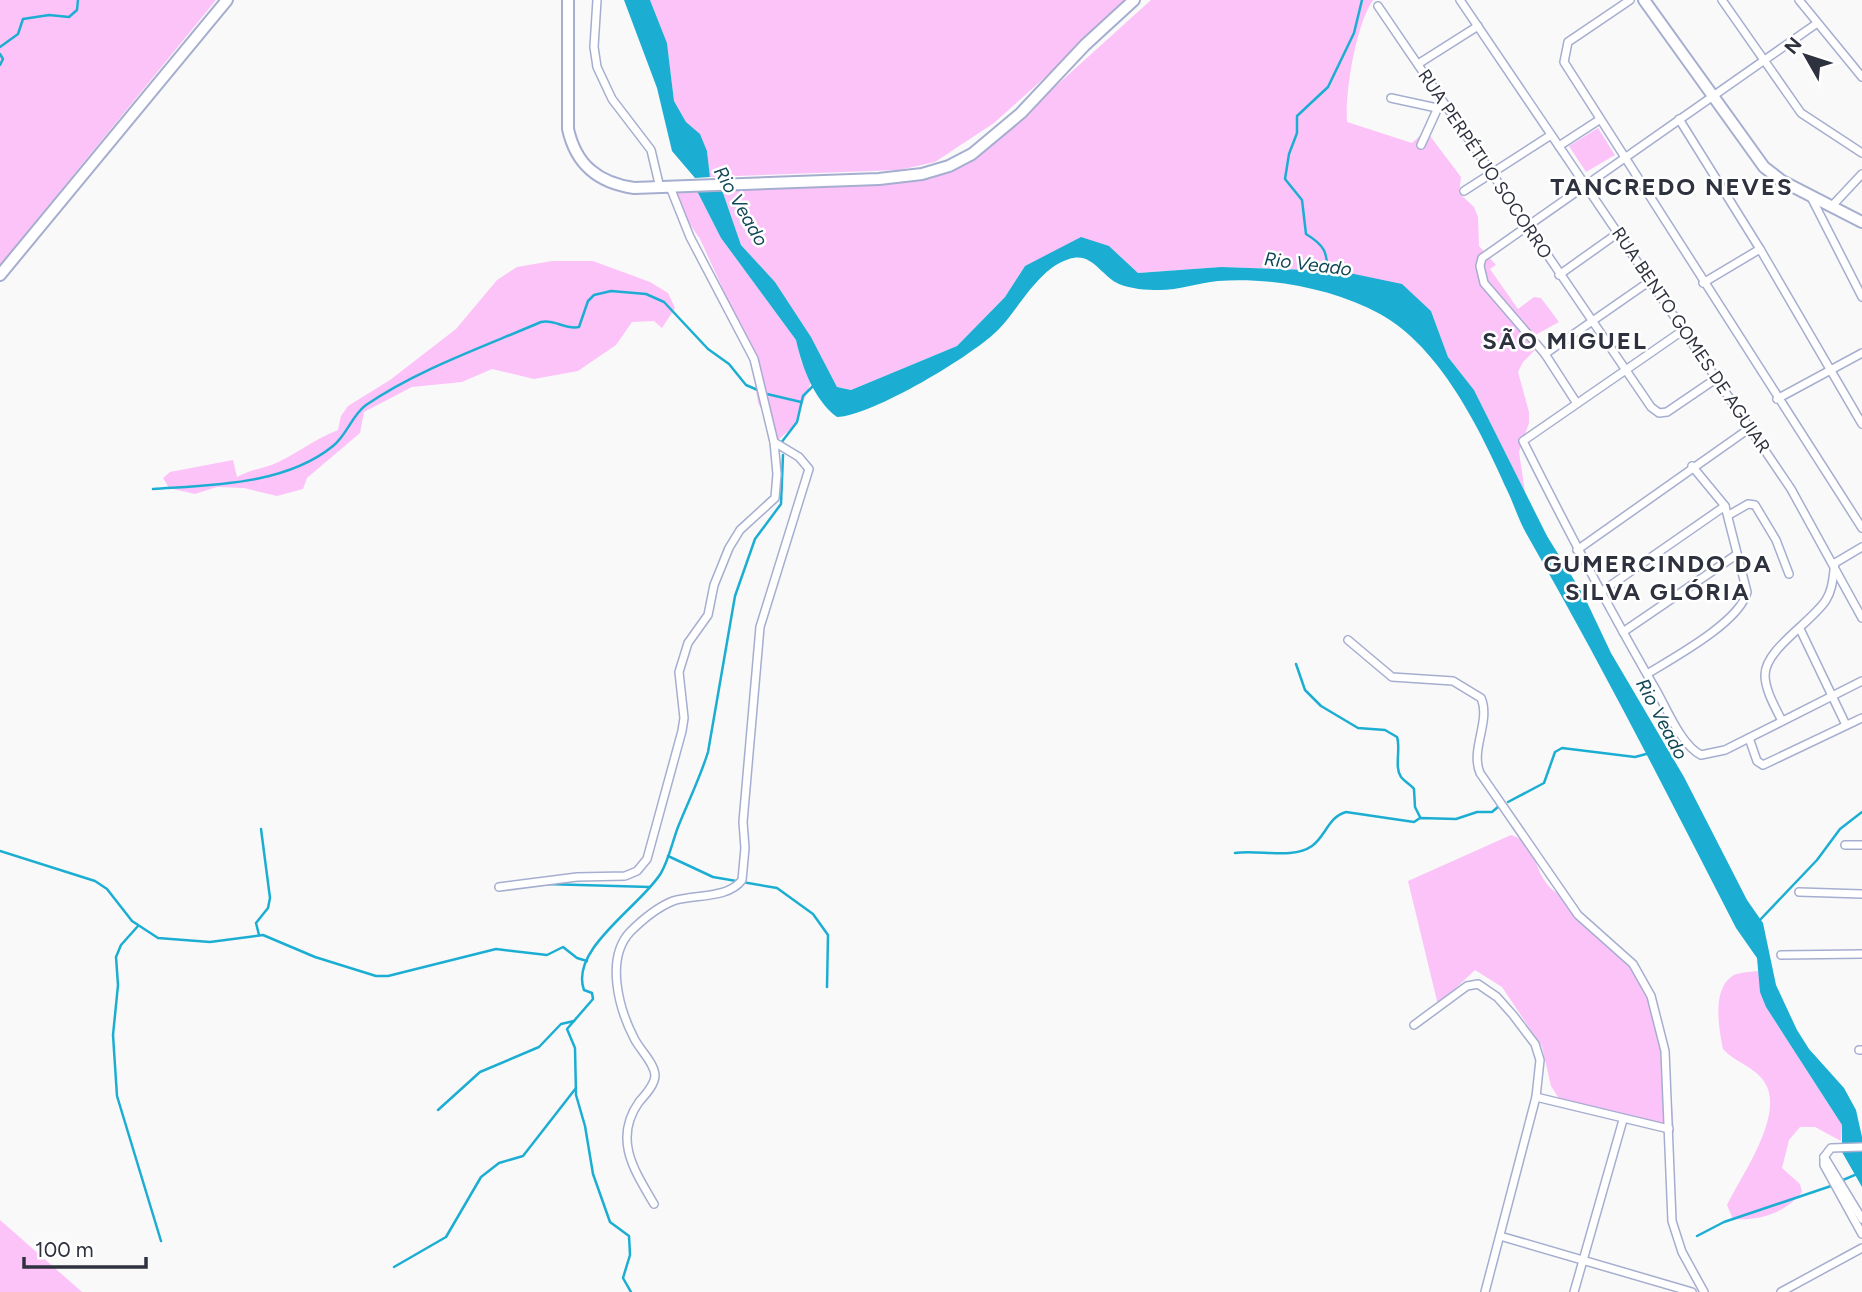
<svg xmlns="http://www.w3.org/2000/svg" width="1862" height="1292" viewBox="0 0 1862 1292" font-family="Figtree,sans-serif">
	<rect width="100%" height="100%" fill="#f9f9f9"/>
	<g fill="#fcc3f9">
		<path d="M0 0H216L0 265Z"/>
		<path d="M650 0H1131L994 123 935 162 899 170 710 177 707 151 700 135 686 122 674 101 667 43Z"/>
		<path d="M1151 0H1373C1356 25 1345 91 1347 122L1412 143 1424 132 1430 136 1461 177 1459 193 1474 207 1478 217 1479 246 1496 265 1490 269 1518 309 1534 297 1541 298 1559 322 1528 339 1535 350 1523 362 1518 372 1529 412V423L1519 452 1525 492 1474 390 1448 357 1431 311 1402 285 1340 271 1221 267 1138 273 1109 246 1025 266 1005 297 957 346 851 390 837 387 811 337 775 282 741 245 722 190 896 183 940 174 1006 131Z"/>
		<path d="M1598 128 1615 155 1586 172 1569 146Z"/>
		<path d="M697 191 721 238 796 340 801 361 811 382 794 426 778 440 758 403 750 354 722 287 700 239 668 192Z"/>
		<path d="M552 261H593L650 282 668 293 675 308 662 328 654 321 632 322 616 345 578 371 534 379 492 369 462 382 412 387 364 412 360 433 307 478 303 489 277 496 244 488 217 487 195 494 169 488 163 478 170 472 233 460 237 477C251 469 262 469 274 464 297 454 314 439 338 430L341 416 348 406 390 380 456 329 497 280 517 267Z"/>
		<path d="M1511 835C1536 842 1533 867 1547 884 1551 890 1558 893 1563 897 1576 907 1584 922 1597 932 1606 940 1618 945 1627 954 1661 989 1672 1085 1674 1133L1663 1125 1560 1100 1551 1086 1542 1047 1502 987 1475 970 1438 1005 1408 881Z"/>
		<path d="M1758 971 1766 1007 1842 1125 1841 1141 1815 1127H1800L1789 1140 1782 1168 1800 1184 1802 1192C1786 1213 1758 1221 1733 1219L1727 1205C1741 1176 1785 1115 1765 1083 1756 1067 1734 1062 1723 1049 1719 1029 1712 991 1731 977 1737 972 1750 972 1758 971Z"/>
		<path d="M0 1220 82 1292H0Z"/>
	</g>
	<g fill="#1caed2">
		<path d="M624 0H650L667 43 674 101 686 122 700 134 707 151 710 177 695 178 672 151 657 88Z"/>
		<path d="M722 190 741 245 775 282 811 337 837 387 851 390 957 346 1005 297 1025 266 1081 237 1109 246 1138 273 1221 267 1340 271 1402 284 1431 311 1448 357 1474 390 1547 536 1584 596 1611 653 1684 777 1747 900 1763 923 1776 985 1797 1030 1809 1049 1844 1088 1856 1110 1862 1137V1187L1842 1152V1125L1766 1007 1760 992 1757 958 1736 928C1668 795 1600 662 1526 533 1518 519 1514 504 1507 490 1480 429 1440 347 1380 314 1334 289 1271 277 1218 281 1198 283 1179 290 1159 290 1146 290 1131 289 1119 284 1101 276 1092 251 1069 259 1039 268 1020 307 999 329 974 355 872 416 837 417 814 400 802 367 796 340L721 238 697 191Z"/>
	</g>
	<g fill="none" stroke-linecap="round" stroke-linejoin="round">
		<g stroke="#1caed2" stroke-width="2.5">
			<path d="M0 47 18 34 23 19 49 15 69 17 77 10 78 0"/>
			<path d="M0 54 3 59 0 65"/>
			<path d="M1327 273C1328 252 1324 245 1306 234L1302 200 1285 179 1289 154 1297 133V116L1328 87 1354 33 1362 0"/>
			<path d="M767 394 801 402"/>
			<path d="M781 443 797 422 803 396 814 385"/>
			<path d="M153 489C212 485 285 485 333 446 347 435 352 415 366 405 419 369 483 347 541 322 555 319 565 330 579 327L588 301 594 295 611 291 646 294 664 302 708 349 729 364 746 385 760 391"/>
			<path d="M1296 664 1305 690 1321 706 1358 728 1385 730 1397 737C1401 749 1394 767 1401 777 1405 782 1411 785 1414 789L1415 807 1420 817"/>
			<path d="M1508 802 1544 783 1555 752 1562 748 1635 757 1650 753"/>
			<path d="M0 851 95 881 107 889 132 921 158 938 210 942 263 935 315 957 376 976H388L496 949 547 955 563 947 577 958 587 961"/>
			<path d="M1235 853C1258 849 1292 860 1312 846 1326 836 1328 817 1346 812L1414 822 1420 818 1456 819 1477 812H1492L1499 806"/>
			<path d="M668 856 713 877 777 888 813 914 828 935 827 987"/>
			<path d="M545 884 650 887"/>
			<path d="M1759 921 1817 860 1840 829 1862 812"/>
			<path d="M138 926 121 945 116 957 118 985 113 1035 117 1096 161 1241"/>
			<path d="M259 935 256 923 268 908 270 898 261 829"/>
			<path d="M438 1110 480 1072 539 1047 561 1024 574 1021"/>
			<path d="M1843 1180 1862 1172"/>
			<path d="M1697 1236 1724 1222 1831 1186"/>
			<path d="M394 1267 446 1237 481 1177 499 1163 523 1156 576 1088"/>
			<path d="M631 1292 623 1278 630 1255 629 1236 610 1222 593 1174 585 1126 576 1095 575 1048 567 1029 593 999 592 993 584 990C569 949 642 905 661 873 669 859 672 843 678 827 688 802 700 778 708 752L735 596 755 539 781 504 783 455"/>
		</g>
		<defs>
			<g id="street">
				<path d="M597 0 594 47 597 67 612 99 651 150 660 188"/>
				<path d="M1460 0 1791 489 1862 618"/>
				<path d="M1630 0 1568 42 1564 62 1862 528"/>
				<path d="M1722 0 1801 113 1862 153"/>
				<path d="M1799 0 1862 77"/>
				<path d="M1378 6 1651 407 1659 413 1667 412 1717 378"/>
				<path d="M1418 64 1478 26"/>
				<path d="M1391 98 1437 108"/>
				<path d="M1679 119 1760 249 1862 424"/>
				<path d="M1421 145 1441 101"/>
				<path d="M1559 146 1599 120"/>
				<path d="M1464 191 1551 135"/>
				<path d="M1811 197 1862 297"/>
				<path d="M1831 207 1862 174"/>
				<path d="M1559 275 1618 233"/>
				<path d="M1703 283 1760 249"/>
				<path d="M1685 329 1523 441C1565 525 1609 609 1656 690 1667 709 1681 745 1701 755L1725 750 1862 681"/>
				<path d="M1545 354 1650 281"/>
				<path d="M1777 399 1862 353"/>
				<path d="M1576 402 1545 354 1484 283 1480 266 1482 258 1816 24"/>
				<path d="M1729 515 1748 504 1755 505 1776 540 1789 574"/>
				<path d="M1577 550 1750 428"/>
				<path d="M1601 592 1725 506"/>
				<path d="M1800 629 1846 725"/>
				<path d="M1623 632 1736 555"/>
				<path d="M1348 640 1392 677 1453 681 1481 698C1491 721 1470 749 1480 773L1578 915 1633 964 1651 996 1665 1051 1672 1221 1682 1252 1704 1292"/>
				<path d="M1647 674C1673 658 1740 622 1747 592L1725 506 1692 466"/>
				<path d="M1782 721C1775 707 1765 690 1765 675 1765 649 1812 622 1826 600 1833 589 1833 576 1835 563L1862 547"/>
				<path d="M1749 738 1757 761 1763 765 1862 718"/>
				<path d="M1845 845H1862"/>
				<path d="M499 887 577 877 625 876 637 871 647 859 682 731 684 718 679 672 688 643 708 615 714 585 729 548 740 530 775 498 777 474 774 442"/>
				<path d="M1799 892 1862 894"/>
				<path d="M1781 955 1862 954"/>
				<path d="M1414 1025 1467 986 1478 984 1497 997 1513 1015 1535 1044 1540 1060 1536 1097 1485 1292"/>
				<path d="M1859 1050H1862"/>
				<path d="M1536 1097 1669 1129"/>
				<path d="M1824 1157V1165L1862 1234"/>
				<path d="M1824 1157 1831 1148 1862 1147"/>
				<path d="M1825 1158 1862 1219"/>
				<path d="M654 1204C634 1170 613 1139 639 1102 645 1095 655 1085 655 1075 654 1062 639 1049 634 1038 619 1009 605 959 630 932 641 921 658 907 673 901 694 894 728 899 742 880L745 848 743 822 760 627 809 469 799 457 774 442 754 359 690 237 670 187"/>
				<path d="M1500 1236 1692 1292"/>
				<path d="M1574 1292 1623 1120"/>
				<path d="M1781 1292 1862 1248"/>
			</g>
			<g id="secondary">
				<path d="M568 0V129C576 165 598 183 634 188L879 179 922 174 949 166 972 154 1021 113 1085 45 1134 0"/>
				<path d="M1644 0 1764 167 1782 181 1862 222"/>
				<path d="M0 275 227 0"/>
			</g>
		</defs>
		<use href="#street" stroke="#a6aed0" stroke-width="10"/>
		<use href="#secondary" stroke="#a6aed0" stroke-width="14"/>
		<use href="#street" stroke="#fff" stroke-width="7"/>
		<use href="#secondary" stroke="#fff" stroke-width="10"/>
	</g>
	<g text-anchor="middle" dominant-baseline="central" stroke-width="5" stroke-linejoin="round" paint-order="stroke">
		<g font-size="18" fill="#2e313e" stroke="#fff">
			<text transform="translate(1485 164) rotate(56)">RUA PERPÉTUO SOCORRO</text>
			<text transform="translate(1691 340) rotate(56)">RUA BENTO GOMES DE AGUIAR</text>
		</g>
		<g font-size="19" font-style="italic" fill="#104857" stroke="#fff">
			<text transform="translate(741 206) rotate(60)">Rio Veado</text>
			<text transform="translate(1308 264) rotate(7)">Rio Veado</text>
			<text transform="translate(1662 719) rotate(62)">Rio Veado</text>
		</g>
		<g font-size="24" font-weight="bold" letter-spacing="2" fill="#2e313e" stroke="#fff">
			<text x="1672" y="186">TANCREDO NEVES</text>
			<text x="1565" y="340">SÃO MIGUEL</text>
			<text x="1658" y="563">GUMERCINDO DA<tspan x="1658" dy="28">SILVA GLÓRIA</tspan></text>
		</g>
	</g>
	<g transform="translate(1806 56) rotate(309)" stroke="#ffffff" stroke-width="5" paint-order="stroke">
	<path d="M0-5L12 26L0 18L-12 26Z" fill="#2e313e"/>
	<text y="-10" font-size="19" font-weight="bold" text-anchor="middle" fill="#2e313e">N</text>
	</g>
	<path d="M24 1257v10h122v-10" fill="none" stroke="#2e313e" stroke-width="3.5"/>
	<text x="35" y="1257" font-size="21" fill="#2e313e" stroke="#ffffff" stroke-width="5" paint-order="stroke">100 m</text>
</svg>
